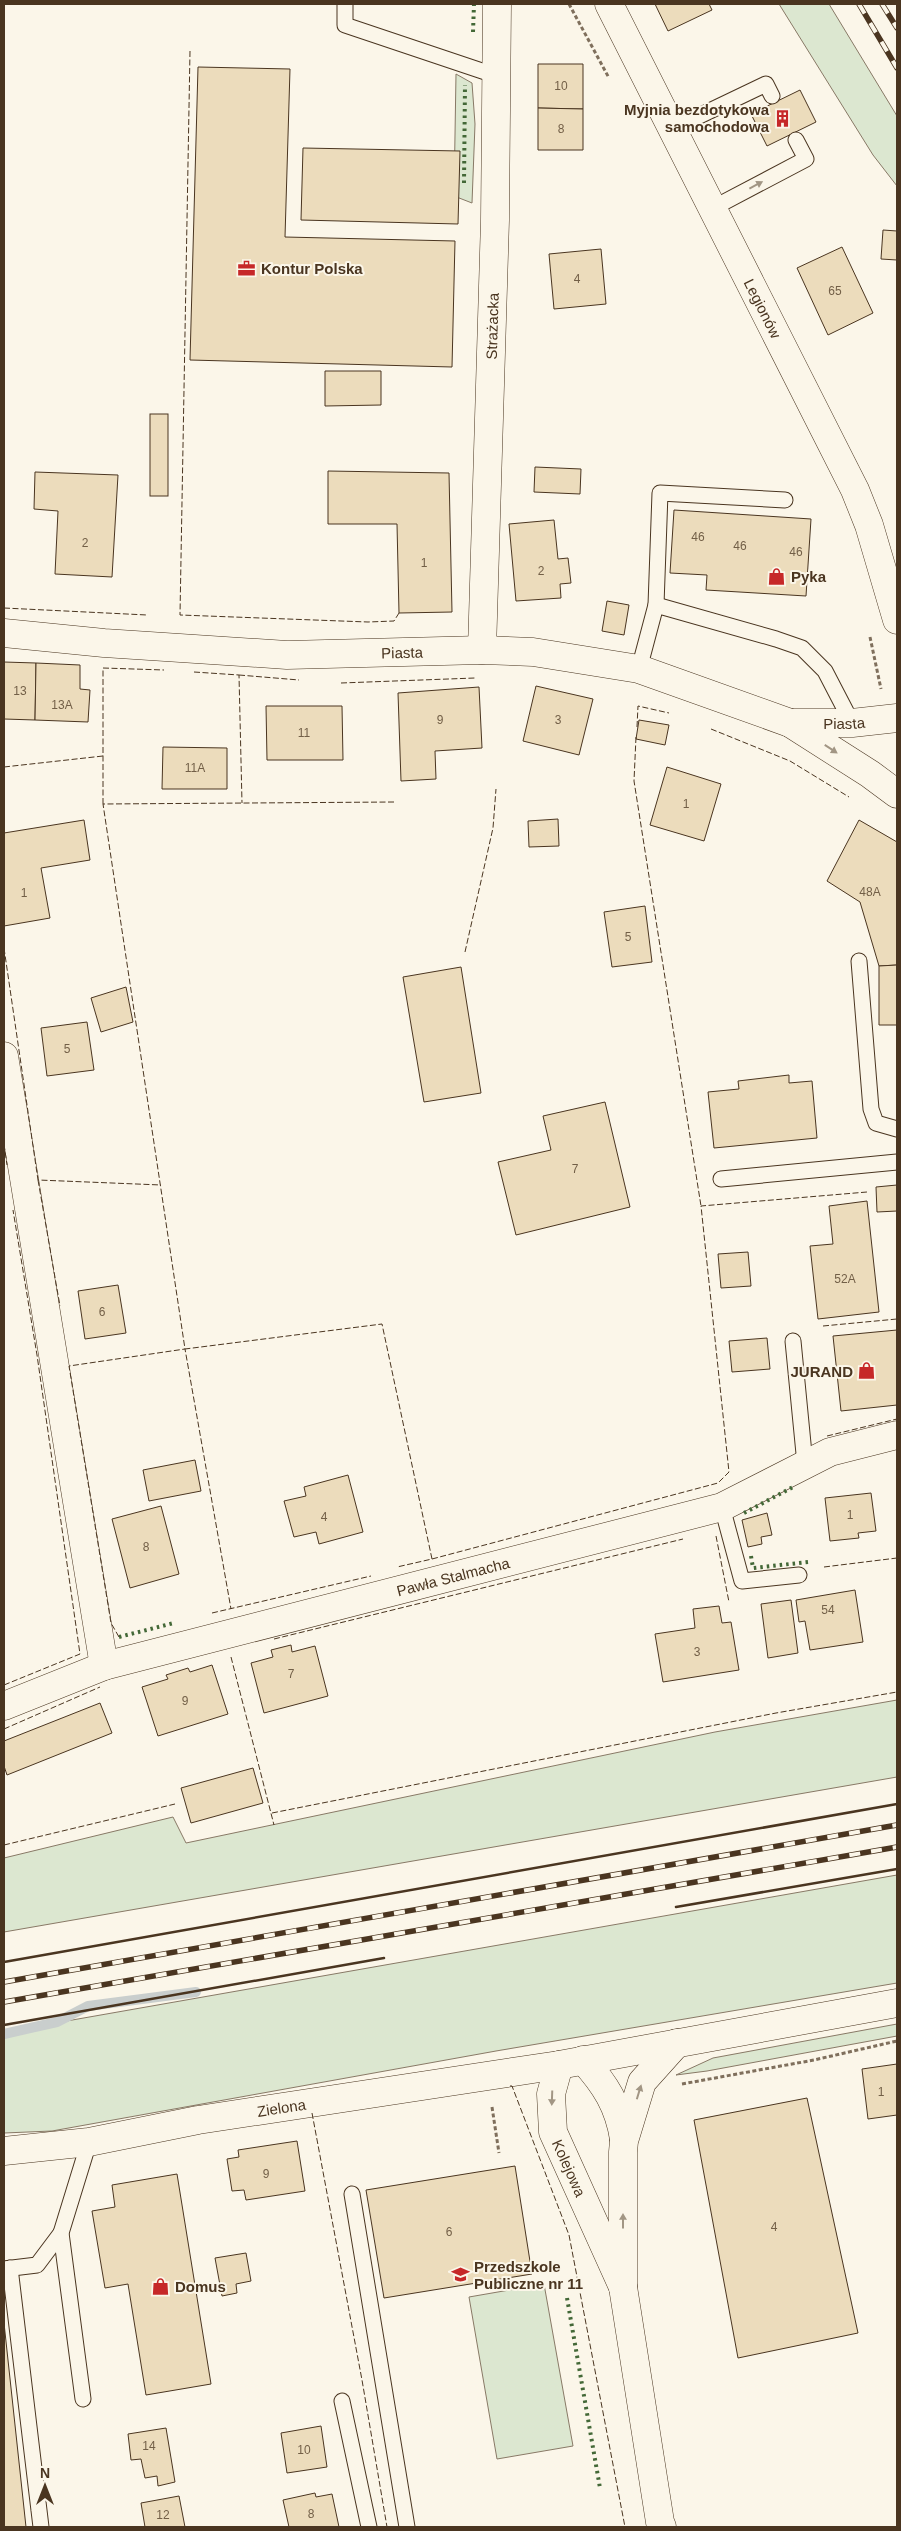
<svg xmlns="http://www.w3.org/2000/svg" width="901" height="2531" viewBox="0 0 901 2531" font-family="Helvetica,sans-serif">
	<rect width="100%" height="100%" fill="#fbf6e9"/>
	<g fill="#dce7d0" stroke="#887966">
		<path d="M779 4H829L897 116V186L873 155Z"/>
		<path d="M456 74 472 83 475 124 472 203 454 196Z"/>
		<path d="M897 1700V1777L4 1932V1858L173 1817 186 1843 715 1732Z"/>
		<path d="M897 1875V1983L496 2051 52 2131 4 2133V2032Z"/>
		<path d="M897 2024V2036L707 2071 676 2075 713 2058Z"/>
		<path d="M544 2284 573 2446 497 2459 469 2297Z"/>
	</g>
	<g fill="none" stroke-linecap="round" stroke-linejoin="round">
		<path stroke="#c9cecd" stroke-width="10" d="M4 2034 57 2022 88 2006 196 1992"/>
	</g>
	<g fill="#ecdcbc" stroke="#4a3520">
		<path d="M655 4H709L712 10 668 31Z"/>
		<path d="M538 64H583V109L538 108Z"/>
		<path d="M198 67 290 69 285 237 455 241 452 367 190 360Z"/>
		<path d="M800 90 816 122 767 146 751 114Z"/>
		<path d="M538 108 583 109V150H538Z"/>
		<path d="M303 148 460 151 458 224 301 220Z"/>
		<path d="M883 230 897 231V260L881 259Z"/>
		<path d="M842 247 873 313 828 335 797 268Z"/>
		<path d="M601 249 606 304 554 309 549 254Z"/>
		<path d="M325 371H381V405L325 406Z"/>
		<rect x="150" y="414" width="18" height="82"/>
		<path d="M535 467 581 469 580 494 534 492Z"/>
		<path d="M328 471 449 473 452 612 399 613 397 524H328Z"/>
		<path d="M35 472 118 475 112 577 55 574 58 511 34 509Z"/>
		<path d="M674 510 811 519 806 596 706 590 707 575 670 573Z"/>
		<path d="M554 520 558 559 568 558 571 583 560 584 561 598 516 601 509 524Z"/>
		<path d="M607 601 629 605 624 635 602 631Z"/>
		<path d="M4 662 36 663 35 720 4 719Z"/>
		<path d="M36 663 80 665V689L90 690 88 722 35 720Z"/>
		<path d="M536 686 593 699 579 755 523 741Z"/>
		<path d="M479 687 482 748 435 751 436 779 401 781 398 693Z"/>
		<path d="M266 706H342L343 760H267Z"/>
		<path d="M639 720 669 725 665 745 636 739Z"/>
		<path d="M163 747 227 748V789H162Z"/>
		<path d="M667 767 721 784 704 841 650 825Z"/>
		<path d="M558 819 559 846 529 847 528 821Z"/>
		<path d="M84 820 90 860 41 868 50 918 4 926V833Z"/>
		<path d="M859 820 897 842V965L879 966 860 902 827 881Z"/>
		<path d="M645 906 652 962 612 967 604 912Z"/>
		<path d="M897 965V1025H879V966Z"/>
		<path d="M461 967 481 1093 424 1102 403 977Z"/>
		<path d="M126 987 133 1022 101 1032 91 998Z"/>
		<path d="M87 1022 94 1070 47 1076 41 1028Z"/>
		<path d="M789 1075V1083L812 1081 817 1138 714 1148 708 1092 739 1089 738 1081Z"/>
		<path d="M605 1102 630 1207 516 1235 498 1162 551 1150 543 1116Z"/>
		<path d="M897 1185V1211L877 1212 876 1187Z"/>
		<path d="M867 1201 879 1312 818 1319 810 1246 833 1244 829 1206Z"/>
		<path d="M748 1252 751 1286 721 1288 718 1254Z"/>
		<path d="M118 1285 126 1333 85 1339 78 1291Z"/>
		<path d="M897 1330V1405L841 1411 833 1336Z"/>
		<path d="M767 1338 770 1369 732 1372 729 1341Z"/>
		<path d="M195 1460 201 1491 149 1501 143 1470Z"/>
		<path d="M348 1475 363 1532 319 1544 316 1532 294 1537 284 1501 306 1496 304 1487Z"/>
		<path d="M871 1493 876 1531 858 1533 859 1538 830 1541 825 1498Z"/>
		<path d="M161 1506 179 1574 130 1588 112 1519Z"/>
		<path d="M767 1513 772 1535 761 1537 762 1544 748 1547 742 1520Z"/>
		<path d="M855 1590 863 1642 810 1650 805 1621 799 1622 796 1600Z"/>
		<path d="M791 1600 798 1653 768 1658 761 1604Z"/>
		<path d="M719 1606 722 1623 731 1622 739 1670 663 1682 655 1634 695 1628 693 1609Z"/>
		<path d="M291 1645 292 1652 315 1646 328 1696 264 1713 251 1663 273 1657 271 1650Z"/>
		<path d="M212 1665 228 1714 158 1736 142 1687 168 1679 166 1675 188 1668 190 1672Z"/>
		<path d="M100 1703 112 1733 7 1775 4 1766V1741Z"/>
		<path d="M253 1768 263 1803 191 1823 181 1788Z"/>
		<path d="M897 2064V2115L868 2119 862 2069Z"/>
		<path d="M807 2098 858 2333 738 2358 694 2120Z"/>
		<path d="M297 2141 305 2191 246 2200 244 2190 232 2191 227 2159 239 2157 238 2150Z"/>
		<path d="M515 2166 532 2274 384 2298 366 2190Z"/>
		<path d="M177 2174 211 2384 146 2395 128 2284 105 2288 92 2211 115 2207 112 2185Z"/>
		<path d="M246 2253 251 2281 236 2284 237 2293 222 2296 215 2258Z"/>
		<path d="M4 2323 26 2527H4Z"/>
		<path d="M321 2426 327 2467 287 2473 281 2433Z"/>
		<path d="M166 2428 175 2482 158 2486 157 2476 145 2478 141 2459 131 2460 128 2434Z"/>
		<path d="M315 2493 316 2497 332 2494 339 2527H289L283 2500Z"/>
		<path d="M179 2496 185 2527H145L141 2503Z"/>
	</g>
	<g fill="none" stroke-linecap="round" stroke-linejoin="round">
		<defs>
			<g id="service">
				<path d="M345 4V25L497 76"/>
				<path d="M672 129 766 84 772 96"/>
				<path d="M713 208 806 159 796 140"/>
				<path d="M656 605 660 493 785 500"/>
				<path d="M639 669 656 605 776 639 802 648 825 671 852 723"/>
				<path d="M859 961 871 1109 876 1123 897 1129"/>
				<path d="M721 1179 897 1162"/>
				<path d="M793 1341 805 1464"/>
				<path d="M722 1507 742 1581 799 1575"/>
				<path d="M352 2194 407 2527"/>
				<path d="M10 2268 41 2527"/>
				<path d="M4 2269 37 2265 61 2233"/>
				<path d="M83 2399 61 2233 89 2142"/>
				<path d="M342 2401 369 2527"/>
			</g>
			<g id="minor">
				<path id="s1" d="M4 633 104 643 287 655 482 650 533 652 639 669 790 723 870 774 897 794"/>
				<path id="s2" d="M482 650 495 220 497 4"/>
				<path id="s3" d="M790 723H852L897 718"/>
				<path d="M4 1056 104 1666"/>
				<path id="s4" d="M4 1706 104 1666 722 1507 830 1452 897 1435"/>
				<path id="s5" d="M4 2151 89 2142 198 2120 559 2065"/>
			</g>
			<g id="tertiary">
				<path id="s6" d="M609 4 855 490 869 525 897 620"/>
				<path d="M583 2060C605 2084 619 2106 624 2139"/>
				<path d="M623 2287 553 2132 551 2094 559 2065 897 2003"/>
				<path d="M662 2527 660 2522 623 2287V2152L624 2141 642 2082 677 2043"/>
			</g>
		</defs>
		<use href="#service" stroke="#4a3520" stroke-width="17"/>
		<use href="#minor" stroke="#4a3520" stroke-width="29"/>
		<use href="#tertiary" stroke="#4a3520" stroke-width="29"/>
		<g stroke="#7f6f5c" stroke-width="3" stroke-dasharray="4 2.5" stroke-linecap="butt">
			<path d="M569 4 609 78"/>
			<path d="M870 637 881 689"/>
			<path d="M682 2084 814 2060 897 2041"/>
			<path d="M492 2107 499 2153"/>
		</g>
		<use href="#service" stroke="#fbf6e9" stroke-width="15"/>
		<use href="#minor" stroke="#fbf6e9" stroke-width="28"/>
		<use href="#tertiary" stroke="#fbf6e9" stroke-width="28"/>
		<defs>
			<g id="rail">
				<path d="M859 4 897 68"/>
				<path d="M882 4 897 28"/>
				<path d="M4 1982 897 1825"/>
				<path d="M4 2002 897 1847"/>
			</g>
		</defs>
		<use href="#rail" stroke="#4a3520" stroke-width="5.5"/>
		<use href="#rail" stroke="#fbf6e9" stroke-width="4" stroke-dasharray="11" stroke-linecap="butt"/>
		<g stroke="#436837" stroke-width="4" stroke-dasharray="2.5 4" stroke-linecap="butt">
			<path d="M473 32 474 4"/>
			<path d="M464 183 465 85"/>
			<path d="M744 1513 793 1487"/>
			<path d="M751 1556 753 1568 808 1562"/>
			<path d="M119 1637 174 1623"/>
			<path d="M567 2298 600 2488"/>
		</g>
		<g stroke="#4a3520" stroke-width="1" stroke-dasharray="6 2.5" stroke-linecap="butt">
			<path d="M190 51 180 615 368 622 394 621 399 613"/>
			<path d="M4 608 147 615"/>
			<path d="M194 672 239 675 242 803"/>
			<path d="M239 675 299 680"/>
			<path d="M341 683 475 678"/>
			<path d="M637 727 638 706 669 713"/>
			<path d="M711 729 790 761 849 797"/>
			<path d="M636 737 634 781 701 1206"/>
			<path d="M4 767 103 756"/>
			<path d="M394 802 103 804 185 1349 382 1324 432 1559 397 1567"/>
			<path d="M103 804V668L164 670"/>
			<path d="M4 948 38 1180 161 1185"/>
			<path d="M465 952 493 828 496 789"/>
			<path d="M4 1144 7 1165"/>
			<path d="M38 1180 60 1306"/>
			<path d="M823 1326 897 1319"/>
			<path d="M827 1436 897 1419"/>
			<path d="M716 1536 729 1602"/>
			<path d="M432 1559 718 1483 729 1472 701 1206 867 1192"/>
			<path d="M824 1567 897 1558"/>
			<path d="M212 1613 371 1576"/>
			<path d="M119 1637 111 1623 69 1366 185 1349 231 1609"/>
			<path d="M274 1639 683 1539"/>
			<path d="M231 1657 274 1825"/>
			<path d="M4 1685 80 1654 37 1355 13 1210"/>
			<path d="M4 1729 100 1687"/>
			<path d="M272 1813 776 1713 897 1692"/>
			<path d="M4 1845 175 1804"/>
			<path d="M510 2086H512L569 2235 625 2527"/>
			<path d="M312 2113 362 2380 387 2527"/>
		</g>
		<g stroke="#4a3520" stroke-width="2.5">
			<path d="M676 1907 897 1869"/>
			<path d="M4 1962 897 1804"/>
			<path d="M4 2025 384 1958"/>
		</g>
	</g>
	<defs><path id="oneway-solid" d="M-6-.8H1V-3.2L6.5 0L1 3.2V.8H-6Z" transform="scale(1.25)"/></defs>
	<g fill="#a29684">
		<use href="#oneway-solid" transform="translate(756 185) rotate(-28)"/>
		<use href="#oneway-solid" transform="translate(831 749) rotate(33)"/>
		<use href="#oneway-solid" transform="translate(639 2092) rotate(-73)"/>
		<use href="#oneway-solid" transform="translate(552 2098) rotate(92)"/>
		<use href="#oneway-solid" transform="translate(623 2221) rotate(-90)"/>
	</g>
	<defs>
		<symbol id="building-bare" viewBox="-9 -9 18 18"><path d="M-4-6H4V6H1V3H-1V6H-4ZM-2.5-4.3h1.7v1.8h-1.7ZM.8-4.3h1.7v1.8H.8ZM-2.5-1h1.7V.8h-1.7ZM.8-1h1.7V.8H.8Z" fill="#c62828" stroke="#fbf6e9" stroke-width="2.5" paint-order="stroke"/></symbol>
		<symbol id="office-bare" viewBox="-9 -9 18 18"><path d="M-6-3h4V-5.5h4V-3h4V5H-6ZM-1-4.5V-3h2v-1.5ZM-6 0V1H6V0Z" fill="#c62828" stroke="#fbf6e9" stroke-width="2.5" paint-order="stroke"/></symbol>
		<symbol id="shop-bare" viewBox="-9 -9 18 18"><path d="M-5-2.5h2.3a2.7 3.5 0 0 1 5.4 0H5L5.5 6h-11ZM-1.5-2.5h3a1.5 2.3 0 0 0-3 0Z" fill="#c62828" stroke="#fbf6e9" stroke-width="2.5" paint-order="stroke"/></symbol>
		<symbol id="school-bare" viewBox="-9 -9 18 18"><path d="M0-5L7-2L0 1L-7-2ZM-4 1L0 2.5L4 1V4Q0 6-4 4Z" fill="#c62828" stroke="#fbf6e9" stroke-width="2.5" paint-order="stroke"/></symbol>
	</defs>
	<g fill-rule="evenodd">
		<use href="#building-bare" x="770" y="106" width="25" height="25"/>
		<use href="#office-bare" x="234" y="256" width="25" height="25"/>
		<use href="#shop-bare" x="764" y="564" width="25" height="25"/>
		<use href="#shop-bare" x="854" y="1358" width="25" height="25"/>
		<use href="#school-bare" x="448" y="2262" width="25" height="25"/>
		<use href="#shop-bare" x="148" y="2274" width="25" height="25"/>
	</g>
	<g text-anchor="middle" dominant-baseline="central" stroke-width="4" stroke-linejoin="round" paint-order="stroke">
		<g font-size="12" fill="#725f47">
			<text x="561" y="86">10</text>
			<text x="561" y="129">8</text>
			<text x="577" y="279">4</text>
			<text x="835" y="291">65</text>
			<text x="698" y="537">46</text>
			<text x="85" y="543">2</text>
			<text x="740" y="546">46</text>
			<text x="796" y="552">46</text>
			<text x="424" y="563">1</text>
			<text x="541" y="571">2</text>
			<text x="20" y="691">13</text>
			<text x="62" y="705">13A</text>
			<text x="440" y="720">9</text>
			<text x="558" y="720">3</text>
			<text x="304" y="733">11</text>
			<text x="195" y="768">11A</text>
			<text x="686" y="804">1</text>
			<text x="870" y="892">48A</text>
			<text x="24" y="893">1</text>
			<text x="628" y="937">5</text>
			<text x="67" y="1049">5</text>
			<text x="575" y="1169">7</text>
			<text x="845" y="1279">52A</text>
			<text x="102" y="1312">6</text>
			<text x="850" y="1515">1</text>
			<text x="324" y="1517">4</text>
			<text x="146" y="1547">8</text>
			<text x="828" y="1610">54</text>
			<text x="697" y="1652">3</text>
			<text x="291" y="1674">7</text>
			<text x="185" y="1701">9</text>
			<text x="881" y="2092">1</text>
			<text x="266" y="2174">9</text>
			<text x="774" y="2227">4</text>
			<text x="449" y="2232">6</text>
			<text x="149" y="2446">14</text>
			<text x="304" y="2450">10</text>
			<text x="311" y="2514">8</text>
			<text x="163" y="2515">12</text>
		</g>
		<g font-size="15" font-weight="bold" fill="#4a3520" stroke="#fbf6e9" text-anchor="start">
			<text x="769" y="109" text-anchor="end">Myjnia bezdotykowa<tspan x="769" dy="17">samochodowa</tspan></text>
			<text x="261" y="268">Kontur Polska</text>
			<text x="791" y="576">Pyka</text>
			<text x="853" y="1371" text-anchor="end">JURAND</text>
			<text x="474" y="2266">Przedszkole<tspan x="474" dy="17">Publiczne nr 11</tspan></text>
			<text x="175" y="2286">Domus</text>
		</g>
		<g font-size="15" fill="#4a3520" stroke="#fbf6e9">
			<text stroke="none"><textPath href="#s6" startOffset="341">Legionów</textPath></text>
			<text stroke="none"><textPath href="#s2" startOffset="324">Strażacka</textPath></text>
			<text stroke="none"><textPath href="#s1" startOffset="399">Piasta</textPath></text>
			<text stroke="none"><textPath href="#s3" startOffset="54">Piasta</textPath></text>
			<text stroke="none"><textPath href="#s4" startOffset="468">Pawła Stalmacha</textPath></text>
			<text stroke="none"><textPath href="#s5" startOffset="281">Zielona</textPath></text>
			<text transform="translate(569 2168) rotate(66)">Kolejowa</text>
		</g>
	</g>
	<rect width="901" height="2531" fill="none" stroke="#4a3520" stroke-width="10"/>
	<g transform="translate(45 2486)" stroke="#fbf6e9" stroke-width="4" paint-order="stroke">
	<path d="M0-4L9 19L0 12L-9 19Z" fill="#4a3520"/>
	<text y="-8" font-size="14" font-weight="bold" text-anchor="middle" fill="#4a3520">N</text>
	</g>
</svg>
